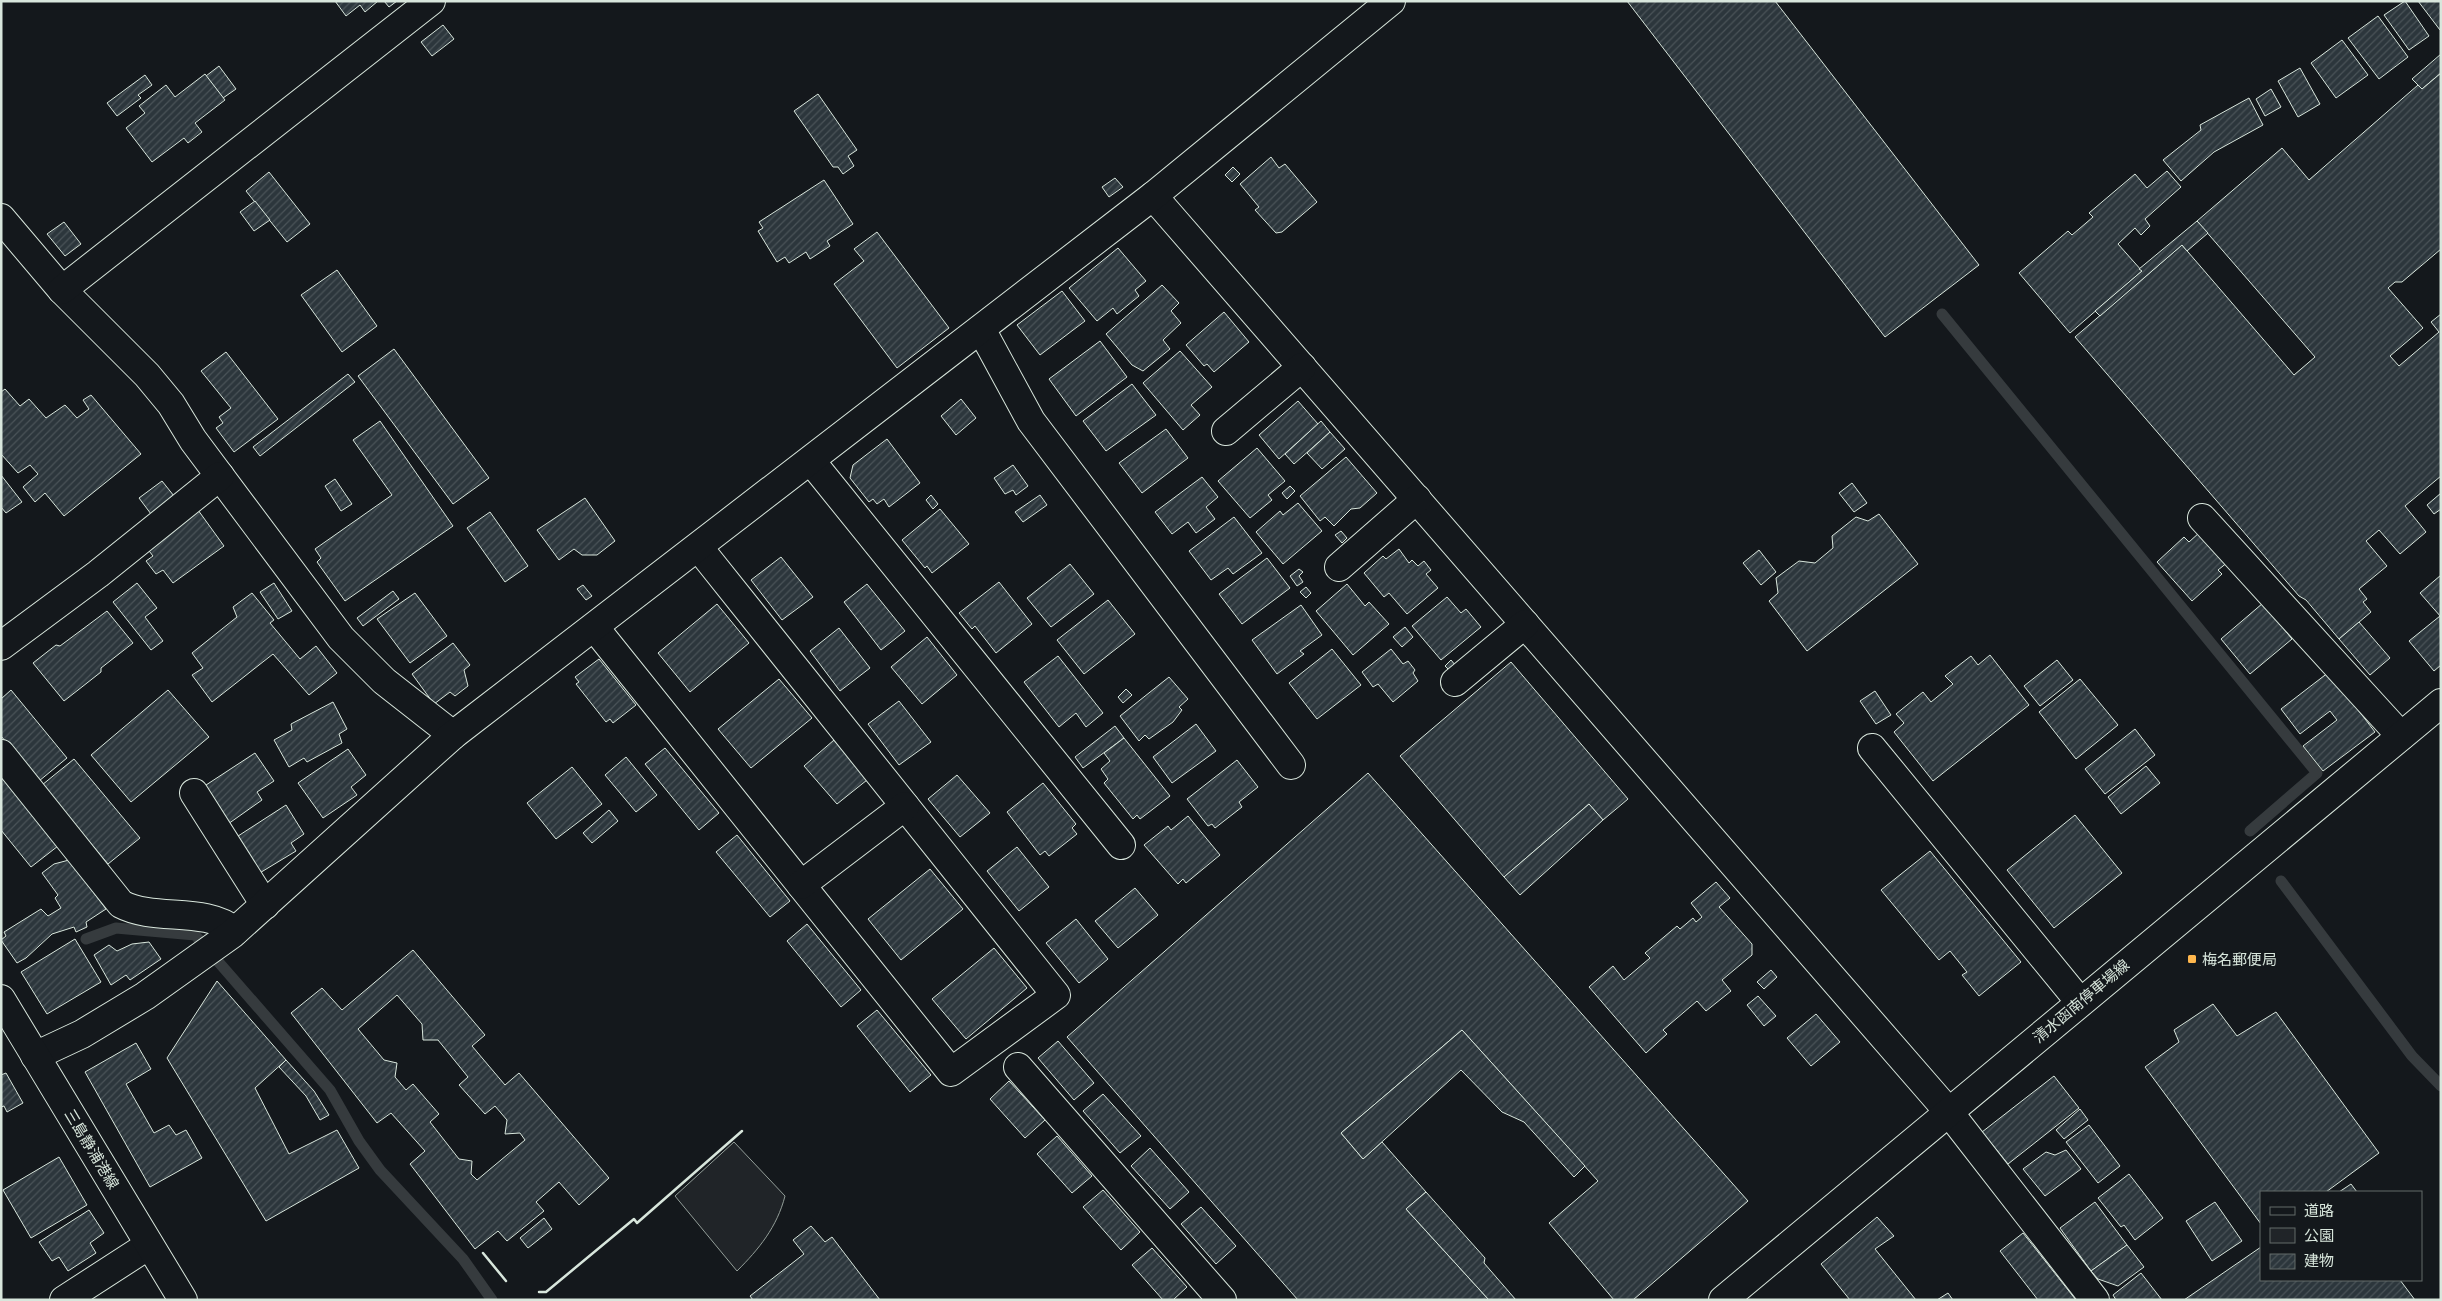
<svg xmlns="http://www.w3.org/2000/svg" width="2442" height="1301" viewBox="0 0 2442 1301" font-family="'Asap Condensed','Noto Sans JP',sans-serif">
	<defs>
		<pattern id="building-hatch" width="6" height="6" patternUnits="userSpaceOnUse" patternTransform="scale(1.25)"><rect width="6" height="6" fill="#2c363c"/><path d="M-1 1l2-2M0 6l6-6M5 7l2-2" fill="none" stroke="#4a5358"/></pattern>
	</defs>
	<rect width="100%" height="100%" fill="#14181c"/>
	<path fill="#202428" stroke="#939e99" d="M734 1142 785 1196C777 1227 759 1249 737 1271L675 1196Z"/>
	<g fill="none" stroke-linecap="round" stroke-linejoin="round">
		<g stroke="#363b3e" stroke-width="11">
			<path d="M1942 314 2317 773 2250 831"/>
			<path d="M2281 881 2412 1056 2441 1086"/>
			<path d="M86 939 116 928 195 935 330 1090 359 1141 380 1170 463 1259 492 1300"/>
		</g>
	</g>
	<g fill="url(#building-hatch)" stroke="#d8e6dc" fill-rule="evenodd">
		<path d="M335 1H378L365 12 360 5 346 16Z"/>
		<path d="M384 1H397L389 7Z"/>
		<path d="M1627 1H1775L1979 265 1885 337Z"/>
		<path d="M2405 1 2429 36 2409 50 2384 15Z"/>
		<path d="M2418 1H2441V29L2440 30Z"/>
		<path d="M2378 16 2408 57 2379 79 2348 38Z"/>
		<path d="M443 25 454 39 432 56 421 42Z"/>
		<path d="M2342 40 2368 75 2336 98 2311 63Z"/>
		<path d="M2441 54V73L2422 89 2412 79Z"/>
		<path d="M219 66 236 89 223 98 206 76Z"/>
		<path d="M2300 68 2320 104 2298 117 2278 81Z"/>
		<path d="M2441 73V249L2402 282H2395L2388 288 2423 328 2390 356 2399 366 2439 332 2431 322 2441 314V476L2405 506 2426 532 2400 554 2379 530 2366 541 2387 566 2359 589 2367 599 2363 602 2371 612 2339 639 2306 600 2299 596 2075 337 2182 245 2294 375 2315 357 2197 221 2282 148 2309 180 2418 85 2422 89Z"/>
		<path d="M205 74 225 100 195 123 202 132 188 143 184 138 152 162 126 128 145 113 139 106 166 85 175 97Z"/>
		<path d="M145 75 152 85 138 95 141 98 117 116 107 103Z"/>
		<path d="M2271 89 2281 107 2265 116 2256 99Z"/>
		<path d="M818 94 857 150 848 156 854 166 843 174 838 167H833L794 111Z"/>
		<path d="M2249 98 2263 125 2214 152 2181 181 2163 160 2201 130 2200 125Z"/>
		<path d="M1271 157 1279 168 1285 164 1317 202 1282 232 1276 233 1255 210 1259 207 1240 184Z"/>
		<path d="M1233 167 1240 174 1232 182 1225 175Z"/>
		<path d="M2167 171 2181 187 2145 219 2150 226 2141 235 2135 228 2118 244 2142 271 2070 333 2019 273 2068 231 2072 235 2093 217 2089 213 2135 174 2147 188Z"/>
		<path d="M269 172 310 224 287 242 246 191Z"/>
		<path d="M1115 178 1123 187 1109 197 1102 187Z"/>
		<path d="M824 180 853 224 827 241 830 246 810 259 806 252 789 263 785 257 777 262 758 231 763 228 759 222Z"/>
		<path d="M255 201 270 220 254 231 240 212Z"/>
		<path d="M2197 221 2208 233 2187 251 2182 245 2100 316 2095 311 2142 271 2139 269Z"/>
		<path d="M64 222 81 244 65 256 47 234Z"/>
		<path d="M877 232 949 328 897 368 834 284 864 261 854 249Z"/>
		<path d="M1118 248 1146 281 1135 290 1139 296 1117 314 1113 308 1097 321 1069 288Z"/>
		<path d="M337 270 377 326 342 352 301 295Z"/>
		<path d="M1162 285 1179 303 1171 311 1181 323 1163 340 1170 349 1143 371 1132 365 1106 334Z"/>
		<path d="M1062 291 1085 321 1040 355 1017 325Z"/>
		<path d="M1224 312 1249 342 1214 372 1207 364 1204 366 1186 345Z"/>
		<path d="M1100 341 1127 377 1076 416 1049 379Z"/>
		<path d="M394 349 489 478 453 504 358 376Z"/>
		<path d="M1180 351 1212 387 1191 405 1200 415 1183 430 1143 383Z"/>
		<path d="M226 352 278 419 234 452 216 428 223 423 219 417 231 408 201 371Z"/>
		<path d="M348 374 355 382 260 456 253 447Z"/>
		<path d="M1132 384 1156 415 1106 451 1083 421Z"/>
		<path d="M5 389 20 406 29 399 46 418 65 405 77 418 89 409 83 400 91 395 141 454 64 516 45 493 35 502 23 487 38 474 30 465 18 473 1 454V392Z"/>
		<path d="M961 399 976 418 956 435 941 416Z"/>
		<path d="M1298 401 1318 424 1279 459 1259 435Z"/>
		<path d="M380 421 453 526 345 601 317 562 321 558 315 549 392 495 353 440Z"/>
		<path d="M1321 421 1330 432 1294 464 1285 454Z"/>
		<path d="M1166 429 1188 458 1142 493 1119 463Z"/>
		<path d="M1330 432 1345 449 1322 469 1307 453Z"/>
		<path d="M887 439 920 483 889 507 884 499 877 504 873 499 869 502 850 478 853 465Z"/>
		<path d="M1257 448 1285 481 1268 495 1272 500 1250 518 1218 481Z"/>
		<path d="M1346 457 1377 493 1360 508 1351 509 1334 526 1325 517 1320 521 1300 496Z"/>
		<path d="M1013 465 1028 486 1016 495 1013 490 1005 494 994 478Z"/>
		<path d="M1 475 22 502 6 513 1 507Z"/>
		<path d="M1202 477 1218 497 1206 507 1215 519 1196 533 1188 522 1172 534 1155 512Z"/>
		<path d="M335 479 352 504 341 511 325 486Z"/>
		<path d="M162 481 174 496 151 514 139 498Z"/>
		<path d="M1852 483 1867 503 1854 512 1839 493Z"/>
		<path d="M1290 486 1295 491 1287 499 1282 493Z"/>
		<path d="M2441 493V509L2434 514 2427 505Z"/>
		<path d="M931 495 938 504 933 509 926 500Z"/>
		<path d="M1040 495 1047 505 1023 522 1015 512Z"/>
		<path d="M585 498 615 541 597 555H582L574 549 559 560 537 530Z"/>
		<path d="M1298 503 1322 531 1283 564 1256 532 1280 511 1283 515Z"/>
		<path d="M940 509 969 544 932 573 927 566 925 568 902 540Z"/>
		<path d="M198 510 224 546 173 583 163 570 156 574 146 561 153 556 146 547Z"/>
		<path d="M490 512 528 566 505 582 467 528Z"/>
		<path d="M1879 514 1918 564 1807 651 1769 601 1778 593 1776 578 1799 561 1815 563 1833 548 1832 536 1856 517 1868 521Z"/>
		<path d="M1234 517 1262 553 1233 574 1228 568 1211 580 1189 551Z"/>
		<path d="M1341 531 1347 538 1342 543 1335 535Z"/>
		<path d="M2200 532 2228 562 2218 570 2222 574 2192 601 2157 562 2184 537 2189 542Z"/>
		<path d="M1399 549 1409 563 1412 560 1418 566 1424 561 1431 570 1426 574 1438 588 1407 614 1389 593 1384 597 1364 573 1383 556 1386 559Z"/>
		<path d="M1759 550 1776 572 1761 585 1743 563Z"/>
		<path d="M781 557 813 597 782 620 751 580Z"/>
		<path d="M1267 558 1290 588 1242 624 1219 594Z"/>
		<path d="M1070 564 1094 594 1051 627 1027 598Z"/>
		<path d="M1299 569 1303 572 1299 576 1303 582 1297 586 1290 576Z"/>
		<path d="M2441 575V617L2420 593Z"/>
		<path d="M999 582 1032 624 996 653 975 626 972 629 959 613Z"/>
		<path d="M137 583 157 608 145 617 163 641 151 650 113 602Z"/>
		<path d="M274 583 292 611 278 619 260 592Z"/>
		<path d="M867 584 905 631 881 650 844 602Z"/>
		<path d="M1347 584 1365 606 1369 602 1389 624 1353 655 1316 611Z"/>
		<path d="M583 585 592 596 586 600 577 589Z"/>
		<path d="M1306 587 1311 593 1306 598 1300 592Z"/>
		<path d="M393 591 399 599 363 626 357 618Z"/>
		<path d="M252 593 274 620 270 623 300 659 316 646 337 673 309 695 273 654 212 702 192 675 203 668 192 653 237 617 233 607Z"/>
		<path d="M415 593 447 636 410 663 377 619Z"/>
		<path d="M1447 597 1461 613 1466 609 1481 627 1441 660 1412 626Z"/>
		<path d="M1108 600 1135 634 1084 674 1057 640Z"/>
		<path d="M2263 603 2292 639 2250 674 2221 639Z"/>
		<path d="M717 604 749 643 690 692 658 653Z"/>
		<path d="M1301 605 1322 635 1300 651 1304 654 1277 674 1252 640Z"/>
		<path d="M107 611 133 643 101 668V672L64 701 33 663 56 645 60 646Z"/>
		<path d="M2440 616 2441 665 2434 671 2409 641Z"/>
		<path d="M2359 622 2390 658 2370 675 2339 639Z"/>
		<path d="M1405 627 1413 637 1402 647 1393 637Z"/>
		<path d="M839 628 870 668 840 691 810 651Z"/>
		<path d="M927 637 957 675 922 704 891 667Z"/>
		<path d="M453 643 470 665 464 670 468 686 455 696 450 692 434 704 412 674Z"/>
		<path d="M1332 649 1361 685 1317 719 1289 683Z"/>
		<path d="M1391 649 1403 664 1408 661 1415 670 1413 673 1418 681 1393 702 1378 684 1373 687 1362 672Z"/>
		<path d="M1990 655 2029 705 1933 781 1894 732 1904 723 1896 714 1923 692 1931 702 1953 684 1945 676 1971 656 1978 665Z"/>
		<path d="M1058 656 1103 713 1086 727 1076 713 1059 727 1024 682Z"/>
		<path d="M599 659 636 705 613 723 610 719 606 722 576 684 579 682 575 677Z"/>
		<path d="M1451 660 1456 666 1451 672 1445 666Z"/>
		<path d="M2057 660 2073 680 2040 706 2024 686Z"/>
		<path d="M1511 662 1628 799 1603 820 1589 804 1504 877 1400 756Z"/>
		<path d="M2329 672 2375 732 2323 771 2303 746 2337 720 2330 711 2300 734 2281 709Z"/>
		<path d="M1169 677 1188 699 1179 707 1182 710 1173 722 1149 739 1145 735 1139 741 1120 716Z"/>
		<path d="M779 679 812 718 751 768 718 729Z"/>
		<path d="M2080 679 2118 725 2076 759 2039 712Z"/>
		<path d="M1126 689 1132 695 1123 703 1118 697Z"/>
		<path d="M11 690 67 758 39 781 1 736V699Z"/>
		<path d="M168 690 209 737 131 802 91 755Z"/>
		<path d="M1875 691 1891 715 1876 724 1860 701Z"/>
		<path d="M899 701 931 742 899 765 868 724Z"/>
		<path d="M333 702 347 729 339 734 342 743 307 762 304 758 289 767 274 740 292 730 291 724Z"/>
		<path d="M1196 724 1216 751 1172 783 1153 757Z"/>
		<path d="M1115 726 1124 738 1083 768 1075 757Z"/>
		<path d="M2135 729 2155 755 2105 794 2085 769Z"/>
		<path d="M1124 738 1170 796 1140 819 1137 815 1133 819 1104 783 1108 779 1101 769 1110 761 1104 753Z"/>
		<path d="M834 740 867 780 837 804 804 766Z"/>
		<path d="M665 748 719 813 699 830 645 764Z"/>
		<path d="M348 749 366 775 351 787 357 795 323 818 298 783Z"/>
		<path d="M255 753 274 781 257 792 262 800 228 824 203 787Z"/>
		<path d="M626 757 657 795 636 812 605 775Z"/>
		<path d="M74 759 140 838 108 864 42 785Z"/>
		<path d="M1237 760 1258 787 1239 802 1242 807 1215 828 1212 824 1208 826 1187 799Z"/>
		<path d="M2146 766 2160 783 2121 814 2108 797Z"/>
		<path d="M572 767 602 804 556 839 527 803Z"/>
		<path d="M1368 773 1748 1201 1633 1300H1614L1549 1223 1598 1181 1462 1030 1341 1133 1363 1159 1382 1142 1426 1192 1406 1209 1489 1300H1298L1067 1037Z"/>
		<path d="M957 775 990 813 960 837 928 799Z"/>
		<path d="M1 779H4L58 846 31 867 1 830Z"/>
		<path d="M1043 783 1076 824 1072 828 1077 834 1049 856 1045 851 1040 855 1007 812Z"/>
		<path d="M1589 804 1603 820 1520 895 1504 877Z"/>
		<path d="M286 805 304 834 291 843 296 851 258 874 235 838Z"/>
		<path d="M609 810 618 821 592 843 583 833Z"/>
		<path d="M2075 815 2122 873 2054 928 2007 870Z"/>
		<path d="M1188 816 1220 855 1186 883 1183 879 1178 884 1144 845 1168 826 1171 830Z"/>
		<path d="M737 835 790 901 770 917 716 852Z"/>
		<path d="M1017 847 1049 887 1019 911 987 871Z"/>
		<path d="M1930 851 2021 962 1979 996 1962 975 1967 972 1950 951 1939 960 1881 890Z"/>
		<path d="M69 860 106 909 86 922 87 927 76 932 74 927 52 934 26 958 17 963 1 940 6 936 4 932 41 909 48 916 61 908 55 898 58 895 42 873 54 864Z"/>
		<path d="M930 869 963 909 901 960 868 919Z"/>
		<path d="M1716 882 1730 898 1719 907 1752 944V955L1722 980 1731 991 1706 1011 1697 1001 1663 1030 1667 1034 1646 1053 1589 987 1613 966 1624 980 1650 958 1645 953 1677 926 1680 929 1693 918 1696 922 1702 917 1691 903Z"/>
		<path d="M1135 888 1158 915 1118 948 1095 921Z"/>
		<path d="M1076 919 1108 959 1079 983 1046 943Z"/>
		<path d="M807 924 861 990 841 1007 787 941Z"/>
		<path d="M75 939 101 982 47 1014 21 972Z"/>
		<path d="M149 942 161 959 130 980 126 975 111 985 94 955 109 945 117 951 132 944Z"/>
		<path d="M994 948 1027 988 966 1039 932 999Z"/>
		<path d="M413 950 485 1035 472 1046 505 1085 519 1073 609 1178 579 1205 559 1182 536 1202 544 1211 507 1241 498 1231 475 1249 410 1164 425 1151 391 1113 377 1123 291 1013 322 988 342 1010ZM397 995 422 1024 423 1040H438L468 1077 459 1085 485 1114 495 1106 507 1120 505 1134 520 1133 525 1140 477 1180 471 1174 472 1161 459 1159 430 1122 439 1114 413 1084 406 1090 395 1077 397 1063 384 1060 358 1029Z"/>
		<path d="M1771 970 1777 977 1764 989 1757 982Z"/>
		<path d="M217 981 286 1060 255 1088 289 1154 337 1130 359 1168 266 1221 167 1058Z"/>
		<path d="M1758 996 1776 1016 1764 1026 1747 1005Z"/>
		<path d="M2213 1004 2237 1036 2276 1012 2379 1153 2326 1192H2261V1224L2145 1067 2179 1042 2174 1030Z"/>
		<path d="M877 1010 931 1075 910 1092 857 1026Z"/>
		<path d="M1816 1014 1840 1042 1811 1066 1787 1038Z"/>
		<path d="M1462 1030 1585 1166 1574 1177 1524 1122 1502 1112 1461 1070 1363 1159 1341 1133Z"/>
		<path d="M1058 1041 1094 1083 1074 1100 1038 1058Z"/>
		<path d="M136 1043 151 1069 126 1084 154 1133 169 1125 176 1135 186 1130 202 1158 150 1187 85 1072Z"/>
		<path d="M286 1060 314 1091 329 1115 320 1120 306 1096 279 1067Z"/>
		<path d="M6 1073 23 1103 7 1112 4 1106 1 1107V1075Z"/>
		<path d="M2054 1076 2079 1108 2008 1164 1982 1132Z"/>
		<path d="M1009 1081 1045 1120 1025 1138 990 1099Z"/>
		<path d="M1103 1094 1141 1136 1120 1153 1083 1111Z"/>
		<path d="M2080 1109 2088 1120 2064 1139 2056 1130Z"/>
		<path d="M2089 1125 2120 1166 2098 1183 2066 1142Z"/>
		<path d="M1057 1136 1092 1176 1072 1193 1037 1154Z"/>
		<path d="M1150 1148 1189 1192 1170 1209 1131 1166Z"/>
		<path d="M2066 1150 2081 1169 2045 1196 2023 1169 2046 1152 2055 1155Z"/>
		<path d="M59 1157 87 1205 31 1238 3 1190Z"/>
		<path d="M2129 1174 2163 1218 2135 1240 2124 1225 2121 1227 2098 1198Z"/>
		<path d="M2351 1184 2357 1192H2339Z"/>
		<path d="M1103 1190 1140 1232 1121 1250 1083 1207Z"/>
		<path d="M1426 1192 1485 1258 1484 1263 1516 1300H1489L1406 1209Z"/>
		<path d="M2095 1202 2127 1245 2091 1271 2060 1228Z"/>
		<path d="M2215 1202 2242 1241 2212 1261 2186 1221Z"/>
		<path d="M1201 1207 1236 1246 1216 1264 1181 1224Z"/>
		<path d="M89 1210 104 1233 90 1243 96 1253 68 1271 59 1257 52 1261 39 1242Z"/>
		<path d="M1877 1217 1894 1236 1875 1249 1916 1300H1850L1821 1264Z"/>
		<path d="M544 1218 552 1229 528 1248 520 1238Z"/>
		<path d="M811 1226 825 1242 832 1237 880 1300H753L750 1296 804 1254 793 1240Z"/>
		<path d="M2023 1233 2076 1300H2038L2000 1251Z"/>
		<path d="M2127 1245 2144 1267 2118 1286 2098 1279 2091 1271Z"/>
		<path d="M2261 1247V1280H2400L2415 1300H2184Z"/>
		<path d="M1152 1248 1187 1287 1173 1300H1163L1132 1265Z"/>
		<path d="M2141 1273 2162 1300H2116L2113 1295Z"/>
		<path d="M1948 1293 1953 1300H1937Z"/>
	</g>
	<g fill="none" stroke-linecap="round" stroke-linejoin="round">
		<defs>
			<g id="minor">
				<path d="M1153 196 1948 1111 2095 1300"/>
				<path d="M1 218 62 290 147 375 171 404 193 440 341 638 384 681 453 735"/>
				<path d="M62 290 431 1"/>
				<path d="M981 329 1031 421 1291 765"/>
				<path d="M1226 431 1302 367"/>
				<path d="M811 461 1121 845"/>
				<path d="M2202 518 2401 736"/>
				<path d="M1339 567 1417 499"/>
				<path d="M595 628 951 1072 1056 995 699 548"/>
				<path d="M1 646 98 574 220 476"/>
				<path d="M1455 682 1525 624"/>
				<path d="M1872 748 2080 1002"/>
				<path d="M1 754 121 904C155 922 205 906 235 931"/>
				<path d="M194 793 265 905"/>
				<path d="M801 885 905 806"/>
				<path d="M35 1056 82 1034 145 996 232 934 453 735 1153 196 1391 1"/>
				<path d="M1018 1067 1222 1300"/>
				<path d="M64 1300 149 1245"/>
			</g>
			<g id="major">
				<path d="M1 999 183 1300"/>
				<path d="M1723 1300 2441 703"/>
			</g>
		</defs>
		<use href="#minor" stroke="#d8e6dc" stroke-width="30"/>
		<use href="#major" stroke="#d8e6dc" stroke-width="30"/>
		<use href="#minor" stroke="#14181c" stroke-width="28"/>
		<use href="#major" stroke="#14181c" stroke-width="28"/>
		<g stroke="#d8e6dc" stroke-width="2.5">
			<path d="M483 1253 506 1281"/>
			<path d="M539 1292H546L634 1219 637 1223 742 1131"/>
		</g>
	</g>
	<rect fill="#ffb74d" stroke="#14181c" stroke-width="2" x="2187" y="954" width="10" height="10" rx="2.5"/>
	<g text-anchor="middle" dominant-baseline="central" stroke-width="4" stroke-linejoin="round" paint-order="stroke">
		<g font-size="15" fill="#d8e6dc" stroke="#14181c" text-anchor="start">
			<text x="2202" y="959">梅名郵便局</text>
		</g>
		<g font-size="15" fill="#d8e6dc" stroke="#14181c">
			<text transform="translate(2081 1001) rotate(-40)">清水函南停車場線</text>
			<text transform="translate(92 1149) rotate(59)">三島静浦港線</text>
		</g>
	</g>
	<rect width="2442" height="1301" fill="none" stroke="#d8e6dc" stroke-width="5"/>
	<rect x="2260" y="1191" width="162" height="90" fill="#14181c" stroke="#626a69"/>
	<rect x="2270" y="1207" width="25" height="8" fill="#14181c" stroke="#626a69"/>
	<text x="2304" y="1216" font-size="15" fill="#d8e6dc">道路</text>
	<rect x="2270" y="1228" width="25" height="15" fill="#202428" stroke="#626a69"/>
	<text x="2304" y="1241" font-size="15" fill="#d8e6dc">公園</text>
	<rect x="2270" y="1254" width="25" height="15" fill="url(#building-hatch)" stroke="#626a69"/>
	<text x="2304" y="1266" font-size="15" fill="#d8e6dc">建物</text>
</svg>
